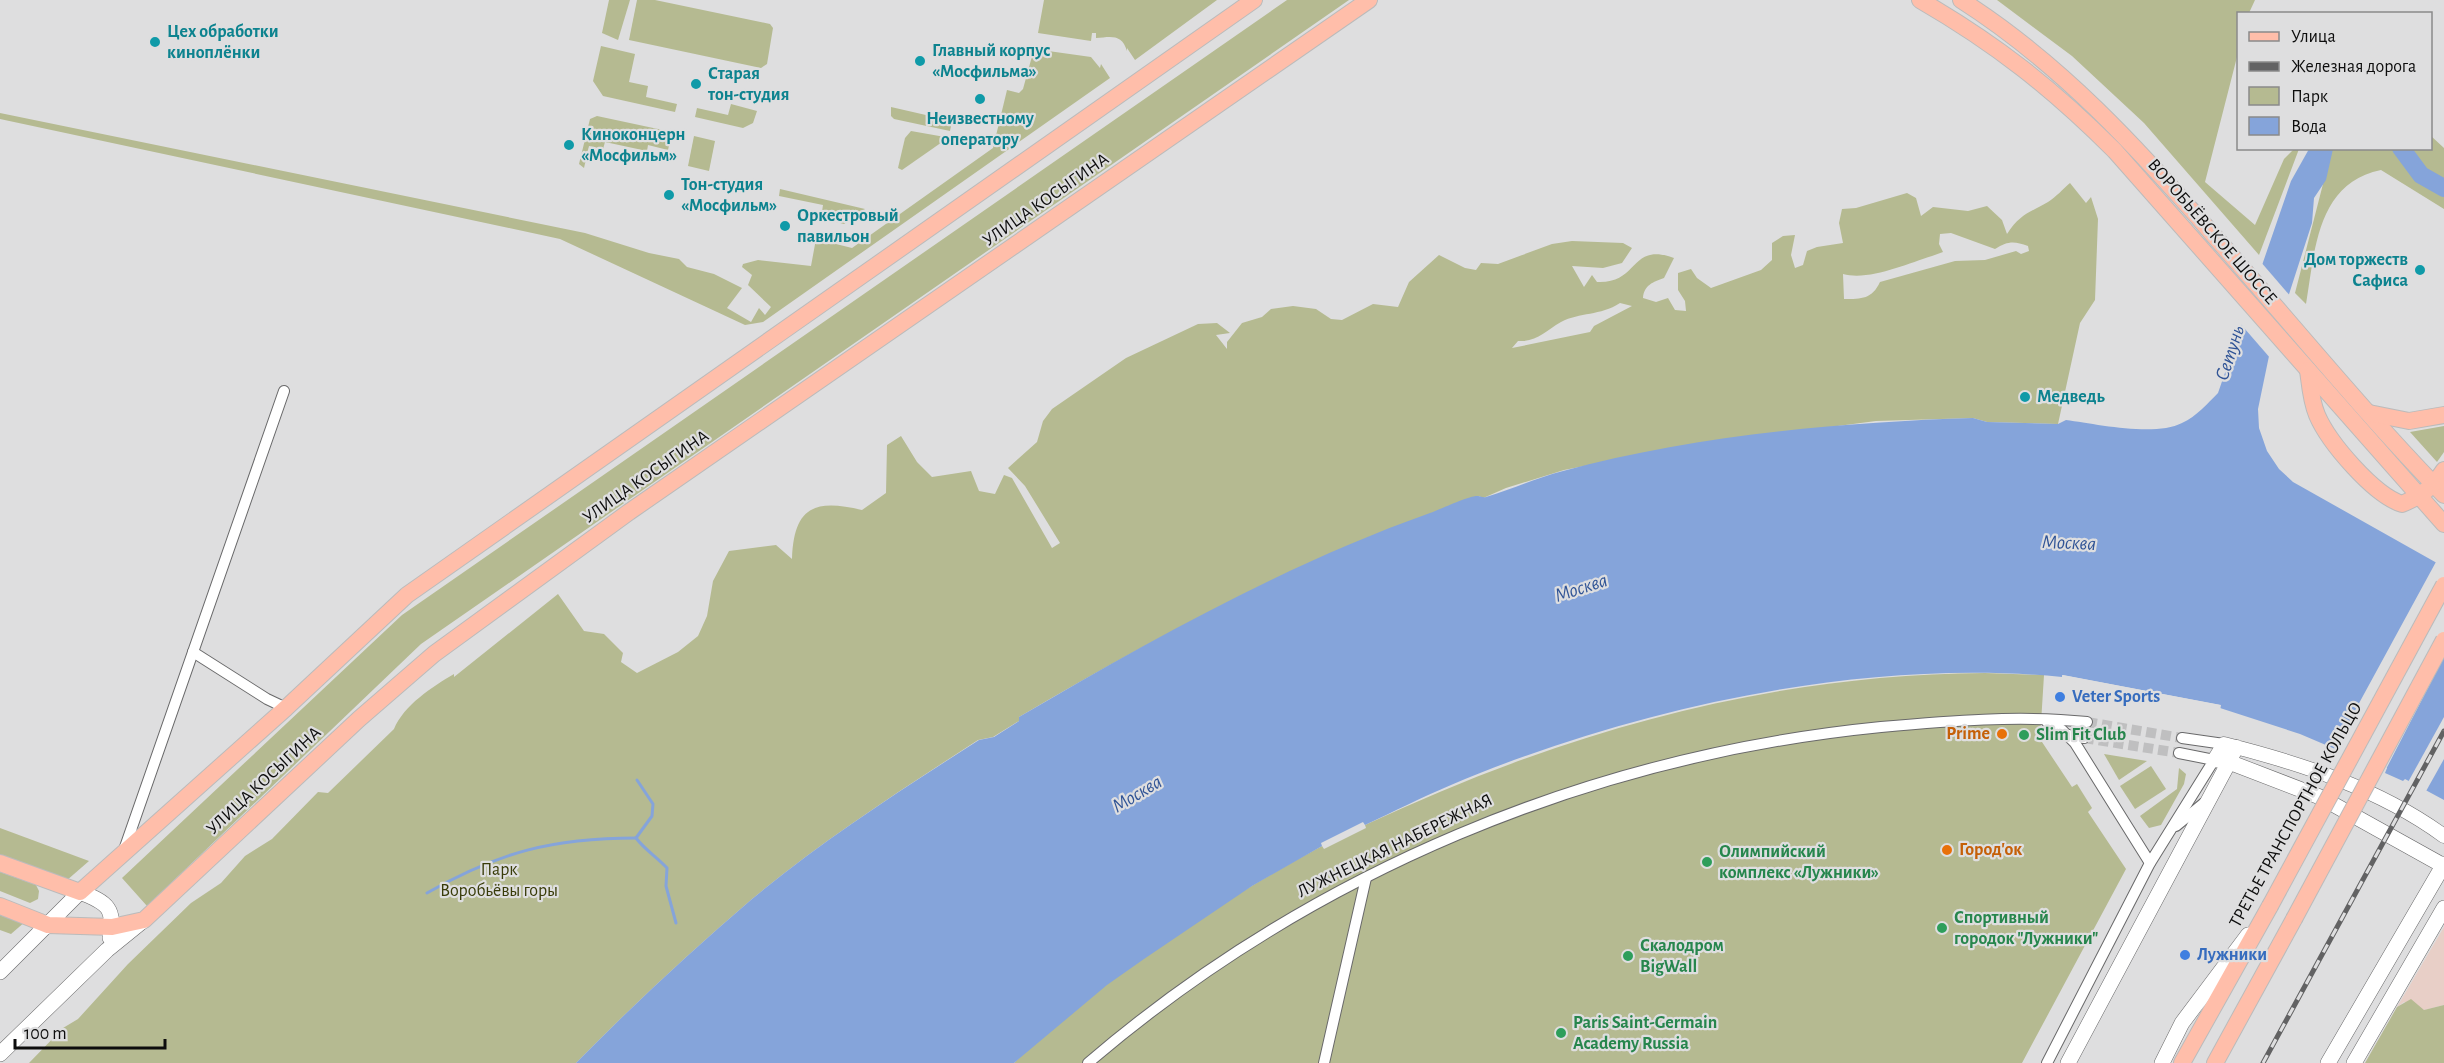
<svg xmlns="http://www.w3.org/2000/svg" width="2444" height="1063" viewBox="0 0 2444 1063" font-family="'Alegreya Sans',sans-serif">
	<rect width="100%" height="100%" fill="#dededf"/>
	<path fill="#e8cfc7" d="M2444 927V1005L2424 1010 2404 1002 2397 1007Z"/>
	<g fill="#b5ba91" fill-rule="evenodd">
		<path d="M609 0H630L618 40 602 33Z"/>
		<path d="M637 0H655L770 24 773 28 767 64 761 68 629 40Z"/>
		<path d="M1044 0H1217L1135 60 1127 48V51C1122 33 1110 37 1096 38V33H1092L1091 41 1038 33Z"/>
		<path d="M1287 0H1349L421 644 147 906 122 878 402 615Z"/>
		<path d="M1997 0H2255L2249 13 2238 14V53L2205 182 2255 225 2284 159 2294 149H2299L2259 255 2144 123 2072 56Z"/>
		<path d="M601 46 635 54 629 82 648 86 646 97 677 104 675 112 603 96 593 81Z"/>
		<path d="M1034 49 1091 57 1100 68 1101 64 1110 78 763 322 745 325 560 239 0 119V113L585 233 649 253 679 259 687 267 714 274 742 288 727 308 751 322 759 308 765 315 771 307 748 285 752 275 742 267 743 264 758 260 811 266 816 239 852 248 993 148 1007 90 1019 93 1023 89Z"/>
		<path d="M731 104 757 111 753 123 743 128 695 117 697 108 728 115Z"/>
		<path d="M891 107 952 121 950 131 894 119 891 116Z"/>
		<path d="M597 116 672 132 668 150 648 145 647 151 605 142 603 149 589 146 584 168 579 164 590 119Z"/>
		<path d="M911 131 945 137V140L902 170 898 168 905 138Z"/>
		<path d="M694 136 715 141 709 171 688 166Z"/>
		<path d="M2431 136 2444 148V209L2381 170C2317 183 2315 250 2306 304L2295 293 2332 149 2430 148Z"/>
		<path d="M2070 183 2086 203 2091 197 2098 219 2095 300 2080 323 2058 424 1987 422 1973 418 1876 421 1693 445 1564 470 1506 488 1481 499 1480 496C1318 552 1165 631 1019 717V721L993 737 978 740C901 790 823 840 752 899 691 951 632 1006 576 1063H29L63 1028 78 1019 128 964 191 903 221 883 245 856 272 839 318 792 328 793 394 729C404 705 432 687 454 674V677L558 594 584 631 604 634 623 653 621 662 637 673 678 652 698 636 707 616 713 581 729 551 776 545 792 559C794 506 815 499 862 510L886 493 887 445 901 436 917 462 932 477 971 471 979 491 995 494 1004 475 1012 478 1052 548 1060 543 1025 486 1008 468 1037 442 1043 421 1052 409 1126 358 1198 324 1217 323 1230 333 1216 335 1227 349V342L1242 323 1262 317 1271 309 1293 306 1316 309 1331 319 1342 320 1373 304 1398 307 1409 282 1439 255 1465 268 1476 270 1481 263 1498 264 1552 244 1572 241 1623 243 1632 248 1622 263 1603 268 1572 266 1584 287 1592 275 1597 282C1640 284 1629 242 1674 258L1664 278C1653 282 1644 285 1643 298L1656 302 1668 298 1675 310 1686 311 1685 301 1678 290V273L1691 269 1697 278 1711 288 1761 270 1772 260V243L1783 236 1795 235 1791 255 1795 268 1803 265 1807 251 1817 247 1843 243 1839 223 1842 209 1856 208 1907 193 1916 198 1921 216 1933 207 1968 211 1987 206 2002 220 2007 234C2020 214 2029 213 2048 202 2056 197 2063 189 2070 183ZM1951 233 1995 249C2008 241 2014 241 2028 246L2029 251 2021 254 2016 251 1985 260 1955 261 1880 282C1872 299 1862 299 1844 299L1843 274C1869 281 1906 264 1932 256L1943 252 1939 244 1940 234ZM1620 303 1632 306 1594 326 1590 332 1512 348 1518 341C1537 342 1545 331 1561 322 1580 312 1600 316 1620 303Z"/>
		<path d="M780 189 865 209 844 224 821 218 823 205 779 196Z"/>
		<path d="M2444 426V452L2437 462 2410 432Z"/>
		<path d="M1985 673 2044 675 2040 739 2072 787 2077 784 2092 808 2088 812 2126 869 2022 1063H1014C1098 982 1219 901 1322 846L1324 849 1366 828 1365 825C1565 732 1763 675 1985 673Z"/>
		<path d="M2104 754 2147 761 2119 780Z"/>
		<path d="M2151 766 2166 789 2135 809 2120 786Z"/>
		<path d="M2179 768 2186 774 2184 784 2161 825 2149 828 2140 816 2177 789Z"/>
		<path d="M0 828 89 861 66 881 0 857Z"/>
		<path d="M0 872 36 885 39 891 38 899 30 903 0 891Z"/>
		<path d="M0 912 26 921 11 934 0 930Z"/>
		<path d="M2411 999 2424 1010 2444 1005V1063H2365L2397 1007Z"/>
	</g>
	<path fill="#85a4da" d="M2309 149H2333L2326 180 2314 198 2312 223 2269 356 2258 409 2259 428 2267 451 2279 469 2293 482 2444 567V800L2405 779 2403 781 2385 773 2387 768 2343 747 2340 751 2300 734 2220 708V705L2063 675 2062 677C1865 657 1632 708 1451 785 1422 797 1393 812 1365 825L1363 822 1321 843 1322 846 1252 886 1144 959 1107 985 1014 1063H576C632 1006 691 951 752 899 823 840 901 790 979 740L994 737 1019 721V717C1149 641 1286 564 1430 513 1439 510 1470 495 1478 496 1481 496 1483 498 1486 497 1512 489 1536 478 1563 471 1692 436 1840 422 1973 418L1987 422 2058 424 2066 420C2096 424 2155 437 2182 423 2197 416 2207 404 2218 393L2291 181Z"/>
	<g fill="#dededf">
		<path d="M2260 261 2292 298 2271 359 2238 321Z"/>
		<path d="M2437 560 2444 564V657L2383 775V769L2344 750 2341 754 2333 751Z"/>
		<path d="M2062 675 2221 705 2220 711 2217 707 2062 680Z"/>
		<path d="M2444 717V759L2425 793 2407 784Z"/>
	</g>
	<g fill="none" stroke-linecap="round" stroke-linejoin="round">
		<g stroke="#85a4da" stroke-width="3">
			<path d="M637 780 653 804 652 816 636 838C645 850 657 857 667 868L666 886 676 923"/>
			<path d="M427 893C499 852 553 838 636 838"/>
		</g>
		<path stroke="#85a4da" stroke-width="18" d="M2401 148 2421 175 2444 188"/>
		<g stroke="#bfbfc0" stroke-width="10" stroke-dasharray="10 5" stroke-linecap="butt">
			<path d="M2087 722 2182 738"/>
			<path d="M2084 738 2179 753"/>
		</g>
		<defs>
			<g id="minor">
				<path d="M193 652 267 699 286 708"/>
				<path d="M2047 722 2062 730 2075 743 2150 863"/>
				<path d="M2068 735 2084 738"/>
				<path d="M2182 738 2224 744"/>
				<path d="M2176 826 2204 803"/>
				<path d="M124 850 284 391"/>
				<path d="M1088 1063C1311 872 1589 756 1881 727 1948 721 2019 715 2087 722"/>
				<path d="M1324 1063 1366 878"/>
				<path d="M2047 1063 2150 863 2214 760 2179 753"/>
			</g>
			<path id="tertiary" d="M2237 747 2229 762 2214 760 2224 744C2300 763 2380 789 2444 836"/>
			<g id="secondary">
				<path d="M0 972 80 892C108 903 115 908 110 938"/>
				<path d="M0 1054 107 950 144 920"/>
				<path d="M2068 1063 2229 762 2320 797 2444 866"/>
				<path d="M2162 1063 2182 1023 2248 935"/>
				<path d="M2328 1063 2444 864"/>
				<path d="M2354 1063 2444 908"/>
			</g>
			<g id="primary">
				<path d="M1920 0C1996 44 2052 88 2115 151L2444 524"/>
				<path d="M1961 0C2060 63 2139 149 2215 237 2291 323 2364 413 2444 495"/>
				<path d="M2308 370C2310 385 2311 401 2317 415 2329 443 2374 495 2402 504 2421 496 2433 487 2444 470"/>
				<path d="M2369 413 2409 421 2444 415"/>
				<path d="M0 863 80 892 286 708 407 595 1254 0"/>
				<path d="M0 906 48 925 112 927 144 920 359 719 434 654 629 512 1369 0"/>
				<path d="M2182 1063 2270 906"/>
				<path d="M2215 1063 2294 919"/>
			</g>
		</defs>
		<use href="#minor" stroke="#69696a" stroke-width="12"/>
		<use href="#tertiary" stroke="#69696a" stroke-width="15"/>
		<use href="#secondary" stroke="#69696a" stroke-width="16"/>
		<use href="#primary" stroke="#bbb" stroke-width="18"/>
		<use href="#minor" stroke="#fff" stroke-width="10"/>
		<use href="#tertiary" stroke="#fff" stroke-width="14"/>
		<use href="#secondary" stroke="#fff" stroke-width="15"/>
		<use href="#primary" stroke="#ffbeaa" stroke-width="16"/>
		<defs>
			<path id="rail" d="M2263 1063 2444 731"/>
		</defs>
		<use href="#rail" stroke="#626263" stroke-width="5"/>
		<use href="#rail" stroke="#dededf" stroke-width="3" stroke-dasharray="9" stroke-linecap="butt"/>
		<defs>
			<g id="primary-bridge">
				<path d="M2270 906 2444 585"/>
				<path d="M2294 919 2444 640"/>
			</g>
		</defs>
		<use href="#primary-bridge" stroke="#bbb" stroke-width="18" stroke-linecap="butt"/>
		<use href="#primary-bridge" stroke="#ffbeaa" stroke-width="16"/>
	</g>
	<g fill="#0f9aa8" stroke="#dededf" stroke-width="2">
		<circle cx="155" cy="42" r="6"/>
		<circle cx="920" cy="61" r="6"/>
		<circle cx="696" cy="84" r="6"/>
		<circle cx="980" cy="99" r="6"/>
		<circle cx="569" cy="145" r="6"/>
		<circle cx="669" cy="195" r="6"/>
		<circle cx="785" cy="226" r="6"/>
		<circle cx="2420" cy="270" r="6"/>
		<circle cx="2025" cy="397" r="6"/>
	</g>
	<g fill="#3f7fe0" stroke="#dededf" stroke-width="2">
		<circle cx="2060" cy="697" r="6"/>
		<circle cx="2185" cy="955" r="6"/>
	</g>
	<g fill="#e8710a" stroke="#dededf" stroke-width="2">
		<circle cx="2002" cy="734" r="6"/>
		<circle cx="1947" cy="850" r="6"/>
	</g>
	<g fill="#2e9e5b" stroke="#dededf" stroke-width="2">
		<circle cx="2024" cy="735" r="6"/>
		<circle cx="1707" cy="862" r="6"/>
		<circle cx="1942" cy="928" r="6"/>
		<circle cx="1628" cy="956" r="6"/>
		<circle cx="1561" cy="1033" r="6"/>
	</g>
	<g text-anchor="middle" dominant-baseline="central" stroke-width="4.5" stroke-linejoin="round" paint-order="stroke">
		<g font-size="18" font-weight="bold" fill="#0d838f" stroke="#dededf" text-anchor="start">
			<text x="167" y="32">Цех обработки<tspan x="167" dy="21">киноплёнки</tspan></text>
			<text x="932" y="51">Главный корпус<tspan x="932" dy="21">«Мосфильма»</tspan></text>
			<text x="708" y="74">Старая<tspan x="708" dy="21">тон-студия</tspan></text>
			<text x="980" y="119" text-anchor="middle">Неизвестному<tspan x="980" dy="21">оператору</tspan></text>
			<text x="581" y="135">Киноконцерн<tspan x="581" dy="21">«Мосфильм»</tspan></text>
			<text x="681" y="185">Тон-студия<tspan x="681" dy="21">«Мосфильм»</tspan></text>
			<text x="797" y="216">Оркестровый<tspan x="797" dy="21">павильон</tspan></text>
			<text x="2408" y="260" text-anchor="end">Дом торжеств<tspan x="2408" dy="21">Сафиса</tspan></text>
			<text x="2037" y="397">Медведь</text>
		</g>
		<g font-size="18" fill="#0d0d0d" stroke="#dededf">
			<text transform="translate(1046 200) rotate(-35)">УЛИЦА КОСЫГИНА</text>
			<text transform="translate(2212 232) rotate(49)">ВОРОБЬЁВСКОЕ ШОССЕ</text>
			<text transform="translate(646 477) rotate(-35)">УЛИЦА КОСЫГИНА</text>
			<text transform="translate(264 781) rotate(-43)">УЛИЦА КОСЫГИНА</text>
			<text transform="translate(2296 815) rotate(-61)">ТРЕТЬЕ ТРАНСПОРТНОЕ КОЛЬЦО</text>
			<text transform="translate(1395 846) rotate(-26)">ЛУЖНЕЦКАЯ НАБЕРЕЖНАЯ</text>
		</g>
		<g font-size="18" font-weight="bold" fill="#366cbe" stroke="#dededf" text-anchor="start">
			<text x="2072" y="697">Veter Sports</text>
			<text x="2197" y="955">Лужники</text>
		</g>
		<g font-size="18" font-weight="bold" fill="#c56008" stroke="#dededf" text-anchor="end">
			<text x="1990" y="734">Prime</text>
			<text x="1959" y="850" text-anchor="start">Город'ок</text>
		</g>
		<g font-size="18" font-weight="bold" fill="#27864d" stroke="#dededf" text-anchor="start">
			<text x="2036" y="735">Slim Fit Club</text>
			<text x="1719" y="852">Олимпийский<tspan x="1719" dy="21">комплекс «Лужники»</tspan></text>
			<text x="1954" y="918">Спортивный<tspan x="1954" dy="21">городок "Лужники"</tspan></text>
			<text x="1640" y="946">Скалодром<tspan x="1640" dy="21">BigWall</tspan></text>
			<text x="1573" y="1023">Paris Saint-Germain<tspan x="1573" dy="21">Academy Russia</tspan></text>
		</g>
		<g font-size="18" fill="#383b08" stroke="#dededf">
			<text x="499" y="870">Парк<tspan x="499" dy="21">Воробьёвы горы</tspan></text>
		</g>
		<g font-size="20" font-style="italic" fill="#305496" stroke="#dededf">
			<text transform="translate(2230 353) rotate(-72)">Сетунь</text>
			<text transform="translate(2069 543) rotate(2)">Москва</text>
			<text transform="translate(1581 588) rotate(-18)">Москва</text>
			<text transform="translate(1137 794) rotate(-31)">Москва</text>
		</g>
	</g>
	<rect x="2237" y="12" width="195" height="138" fill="#dededf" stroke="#8a8a8b" stroke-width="1.5"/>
	<rect x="2249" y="32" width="30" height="9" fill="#ffbeaa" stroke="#8a8a8b" stroke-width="1.5"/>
	<text x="2291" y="42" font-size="18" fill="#0d0d0d">Улица</text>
	<rect x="2249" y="62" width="30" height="9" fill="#626263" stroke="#8a8a8b" stroke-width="1.5"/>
	<text x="2291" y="72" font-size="18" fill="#0d0d0d">Железная дорога</text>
	<rect x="2249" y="87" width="30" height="18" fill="#b5ba91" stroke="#8a8a8b" stroke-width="1.5"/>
	<text x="2291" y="102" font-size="18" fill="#0d0d0d">Парк</text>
	<rect x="2249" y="117" width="30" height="18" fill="#85a4da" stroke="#8a8a8b" stroke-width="1.5"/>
	<text x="2291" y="132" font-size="18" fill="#0d0d0d">Вода</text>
	<path d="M15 1039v9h150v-9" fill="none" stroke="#0d0d0d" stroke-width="3"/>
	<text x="24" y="1039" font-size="18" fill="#0d0d0d" stroke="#dededf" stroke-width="4.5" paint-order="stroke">100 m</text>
</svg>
